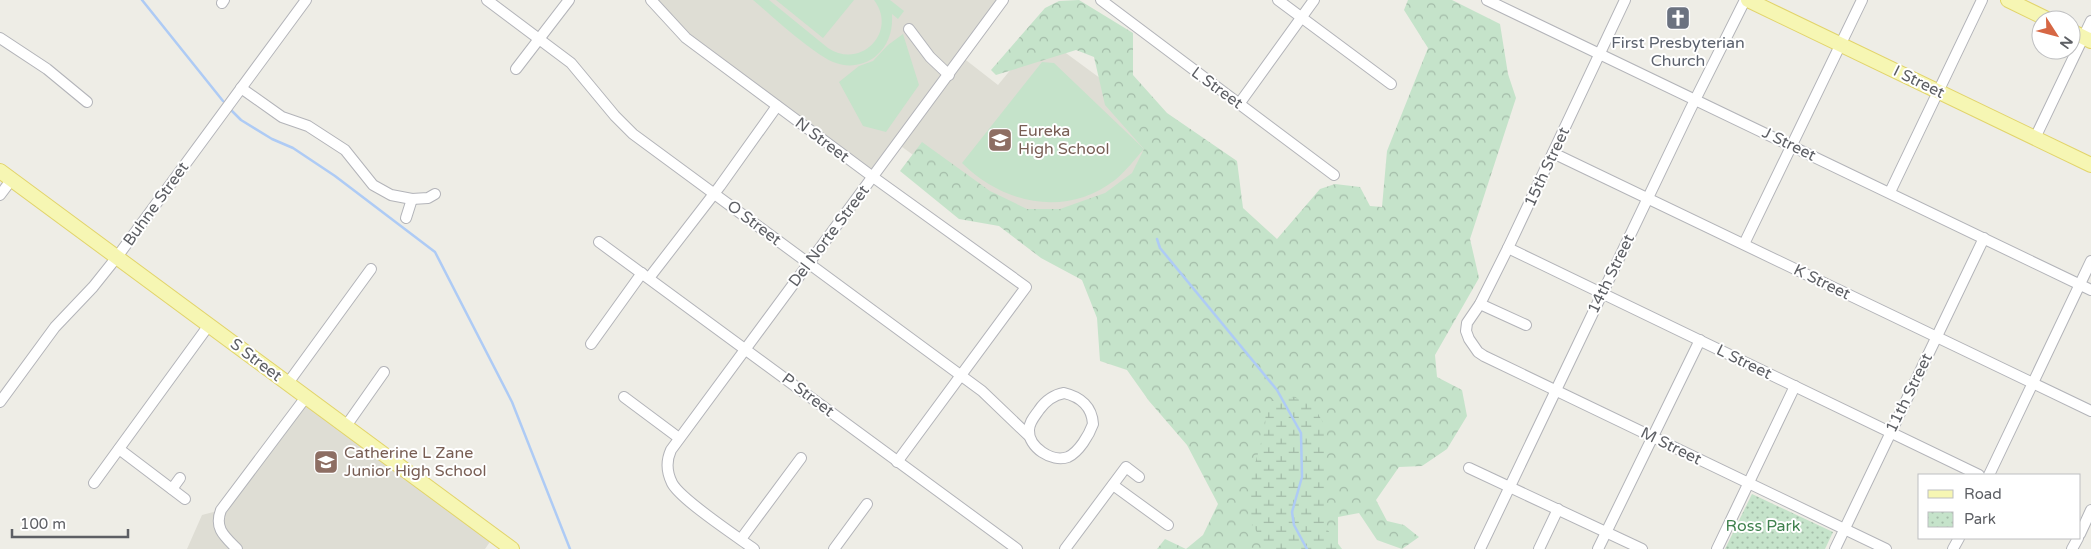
<svg xmlns="http://www.w3.org/2000/svg" width="2091" height="549" viewBox="0 0 2091 549" font-family="'Varela Round',sans-serif">
	<defs>
		<pattern id="forest-crowns" width="20" height="18" patternUnits="userSpaceOnUse" patternTransform="scale(1.25)"><rect width="20" height="18" fill="#c5e3ca"/><path d="M2 6a3 3 0 1 1 6 0M12 15a3 3 0 1 1 6 0" fill="none" stroke="#a3bba8"/></pattern>
		<pattern id="wetland-marsh" width="20" height="14" patternUnits="userSpaceOnUse" patternTransform="scale(1.25)"><rect width="20" height="14" fill="#c5e3ca"/><path d="M1 5h8M5 5V1M11 12h8M15 12V8" fill="none" stroke="#a3bba8"/></pattern>
		<pattern id="park-dots" width="8" height="8" patternUnits="userSpaceOnUse" patternTransform="scale(1.25)"><rect width="8" height="8" fill="#c5e3ca"/><path d="M2 2h.1M6 6h.1" fill="none" stroke="#a3bba8" stroke-width="1.8" stroke-linecap="round"/></pattern>
	</defs>
	<rect width="100%" height="100%" fill="#eeede6"/>
	<g fill="#deddd4">
		<path d="M651 0H1003L962 57 998 85 1040 34 1180 137 1079 275 898 144 873 177 686 38Z"/>
		<path d="M306 397 494 536 485 549H187L202 515 221 510Z"/>
	</g>
	<g fill="#c5e3ca">
		<path d="M753 0H769L828 48C861 70 898 32 874 0H890L904 11 898 19 892 14C893 30 889 45 876 56 865 65 849 68 836 63 816 57 771 15 753 0Z"/>
		<path d="M776 0H854L823 38Z"/>
		<path d="M903 34 919 85 886 132 863 126 839 82 859 66 873 61 888 45Z"/>
		<path d="M1042 62 1054 63 1144 149C1135 159 1126 171 1115 180 1066 218 1003 204 962 163Z"/>
	</g>
	<path fill="url(#forest-crowns)" d="M1079 0 1133 33V75L1167 113 1237 161 1243 208 1277 239 1320 189 1335 184 1360 187 1370 206 1382 207 1387 151 1428 48 1404 10 1408 0H1452L1500 24 1508 74 1516 98 1470 239 1479 278 1435 355 1437 377 1462 390 1467 416 1447 449 1422 466 1399 467 1376 500 1387 521 1404 525 1419 537 1402 549 1377 540 1359 513 1338 517V549H1157L1165 539 1186 549 1203 535 1218 504 1187 445 1149 401 1127 370 1100 361 1097 318 1082 280 1041 258 999 226 959 219 900 171 922 142 990 191 1027 209H1060L1105 193 1132 173 1144 149 1105 105 1094 57 1076 50 996 75 991 70 1045 8 1059 1Z"/>
	<path fill="url(#wetland-marsh)" d="M1280 395 1296 398 1314 407 1324 424 1326 482 1324 512 1327 529 1342 549H1267L1252 524 1250 498 1252 474 1265 429 1266 406Z"/>
	<path fill="url(#park-dots)" d="M1752 494 1833 532 1825 549H1725Z"/>
	<g fill="none" stroke-linecap="round" stroke-linejoin="round">
		<g stroke="#aecbf5" stroke-width="2.5">
			<path d="M142 0 223 101"/>
			<path d="M230 109 241 120 272 139 293 148 335 176 435 252 512 402 570 549"/>
			<path d="M1157 239 1160 248 1277 390 1301 433 1302 477 1292 512 1294 525 1307 549"/>
		</g>
		<defs>
			<g id="minor">
				<path d="M487 0 571 63 615 116 633 134 982 391 1029 436"/>
				<path d="M651 0 686 38 873 177 1026 287 897 462"/>
				<path d="M1101 0 1334 175"/>
				<path d="M1278 0 1391 84"/>
				<path d="M1487 0 2091 290"/>
				<path d="M1625 0 1508 248 1480 304 1467 323 1466 331 1469 339 1478 352 1484 356 1886 549"/>
				<path d="M222 3 224 0"/>
				<path d="M909 29 930 57 949 75"/>
				<path d="M0 38 47 69 87 102"/>
				<path d="M516 69 569 0"/>
				<path d="M241 88 282 117 308 126 345 150 373 185 391 195 412 199 428 198 435 194"/>
				<path d="M1239 104 1314 0"/>
				<path d="M2035 138 2091 21"/>
				<path d="M1553 153 2091 411"/>
				<path d="M1890 192 1982 0"/>
				<path d="M0 195 12 179"/>
				<path d="M406 218 412 199"/>
				<path d="M599 242 1017 549"/>
				<path d="M1744 244 1862 0"/>
				<path d="M1508 248 1979 475"/>
				<path d="M649 278 720 186 777 106"/>
				<path d="M1480 304 1526 325"/>
				<path d="M591 344 642 273"/>
				<path d="M288 383 371 269"/>
				<path d="M1064 393C1081 397 1092 407 1093 424 1089 435 1079 452 1068 457 1052 463 1028 447 1029 430 1029 422 1035 416 1039 410 1046 400 1053 395 1064 393Z"/>
				<path d="M624 397 679 438"/>
				<path d="M0 402 55 327 93 287 117 257 306 0"/>
				<path d="M346 426 384 372"/>
				<path d="M119 449 185 499"/>
				<path d="M1469 468 1642 549"/>
				<path d="M1989 475 2091 261"/>
				<path d="M94 483 209 325"/>
				<path d="M1113 485 1168 525"/>
				<path d="M172 489 180 478"/>
				<path d="M2080 534 2091 510"/>
				<path d="M741 539 801 458"/>
				<path d="M237 549C224 536 214 528 221 510L306 397"/>
				<path d="M754 549C736 536 680 499 672 483 667 473 666 461 671 450L1003 0"/>
				<path d="M834 549 867 504"/>
				<path d="M1065 549 1126 467 1139 477"/>
				<path d="M1480 549 1690 110 1745 0"/>
				<path d="M1539 549 1558 509"/>
				<path d="M1598 549 1700 340"/>
				<path d="M1717 549 1795 386"/>
				<path d="M1835 549 1984 238"/>
				<path d="M1953 549 1959 538"/>
				<path d="M2072 549 2078 538"/>
			</g>
			<g id="major">
				<path d="M1748 0 2091 165"/>
				<path d="M2008 0 2049 20"/>
				<path d="M2071 31 2091 41"/>
				<path d="M0 171 512 549"/>
			</g>
		</defs>
		<use href="#minor" stroke="#b3b4b9" stroke-width="12"/>
		<use href="#major" stroke="#e2d46b" stroke-width="16"/>
		<use href="#minor" stroke="#fff" stroke-width="10"/>
		<use href="#major" stroke="#f6f6b3" stroke-width="14"/>
	</g>
	<defs>
		<symbol id="church-square" viewBox="-11 -11 22 22"><rect x="-9" y="-9" width="18" height="18" rx="4" fill="#6b7280" stroke="#fff"/><path d="M-1.2-6h2.4v3.5h3.3v2.4h-3.3V6h-2.4V-.1h-3.3v-2.4h3.3Z" fill="#fff"/></symbol>
		<symbol id="school-square" viewBox="-11 -11 22 22"><rect x="-9" y="-9" width="18" height="18" rx="4" fill="#8d6e63" stroke="#fff"/><path d="M0-5L7-2L0 1L-7-2ZM-4 1L0 2.5L4 1V4Q0 6-4 4Z" fill="#fff"/></symbol>
	</defs>
	<g fill-rule="evenodd">
		<use href="#church-square" x="1664" y="4" width="28" height="28"/>
		<use href="#school-square" x="986" y="126" width="28" height="28"/>
		<use href="#school-square" x="312" y="448" width="28" height="28"/>
	</g>
	<g text-anchor="middle" dominant-baseline="central" stroke-width="4" stroke-linejoin="round" paint-order="stroke">
		<g font-size="16" fill="#5b616d" stroke="#fff">
			<text x="1678" y="43">First Presbyterian<tspan x="1678" dy="18">Church</tspan></text>
		</g>
		<g font-size="16" fill="#5d5f64" stroke="#fff">
			<text transform="translate(1919 82) rotate(26)">I Street</text>
			<text transform="translate(1217 88) rotate(36)">L Street</text>
			<text transform="translate(822 140) rotate(37)">N Street</text>
			<text transform="translate(1789 144) rotate(26)">J Street</text>
			<text transform="translate(1547 167) rotate(-65)">15th Street</text>
			<text transform="translate(156 204) rotate(-54)">Buhne Street</text>
			<text transform="translate(754 223) rotate(37)">O Street</text>
			<text transform="translate(829 236) rotate(-53)">Del Norte Street</text>
			<text transform="translate(1611 274) rotate(-64)">14th Street</text>
			<text transform="translate(1822 282) rotate(26)">K Street</text>
			<text transform="translate(256 360) rotate(37)">S Street</text>
			<text transform="translate(1744 362) rotate(26)">L Street</text>
			<text transform="translate(1909 393) rotate(-64)">11th Street</text>
			<text transform="translate(808 395) rotate(37)">P Street</text>
			<text transform="translate(1671 446) rotate(26)">M Street</text>
		</g>
		<g font-size="16" fill="#785e54" stroke="#fff" text-anchor="start">
			<text x="1018" y="131">Eureka<tspan x="1018" dy="18">High School</tspan></text>
			<text x="344" y="453">Catherine L Zane<tspan x="344" dy="18">Junior High School</tspan></text>
		</g>
		<g font-size="16" fill="#3f814d" stroke="#fff">
			<text x="1763" y="526">Ross Park</text>
		</g>
	</g>
	<rect x="1918" y="474" width="162" height="65" fill="#ffffff" stroke="#bebfc1"/>
	<rect x="1928" y="490" width="25" height="8" fill="#f6f6b3" stroke="#bebfc1"/>
	<text x="1964" y="499" font-size="15" fill="#5d5f64">Road</text>
	<rect x="1928" y="512" width="25" height="15" fill="url(#park-dots)" stroke="#bebfc1"/>
	<text x="1964" y="524" font-size="15" fill="#5d5f64">Park</text>
	<g transform="translate(2056 35) rotate(126)"><circle r="24" fill="#ffffff" stroke="#bebfc1"/>
	<path d="M0-4L9 19L0 12L-9 19Z" fill="#d66744"/>
	<text y="-8" font-size="14" font-weight="bold" text-anchor="middle" fill="#5d5f64">N</text>
	</g>
	<path d="M12 529v8h116v-8" fill="none" stroke="#5d5f64" stroke-width="2.5"/>
	<text x="20" y="529" font-size="15" fill="#5d5f64" stroke="#ffffff" stroke-width="4" paint-order="stroke">100 m</text>
</svg>
